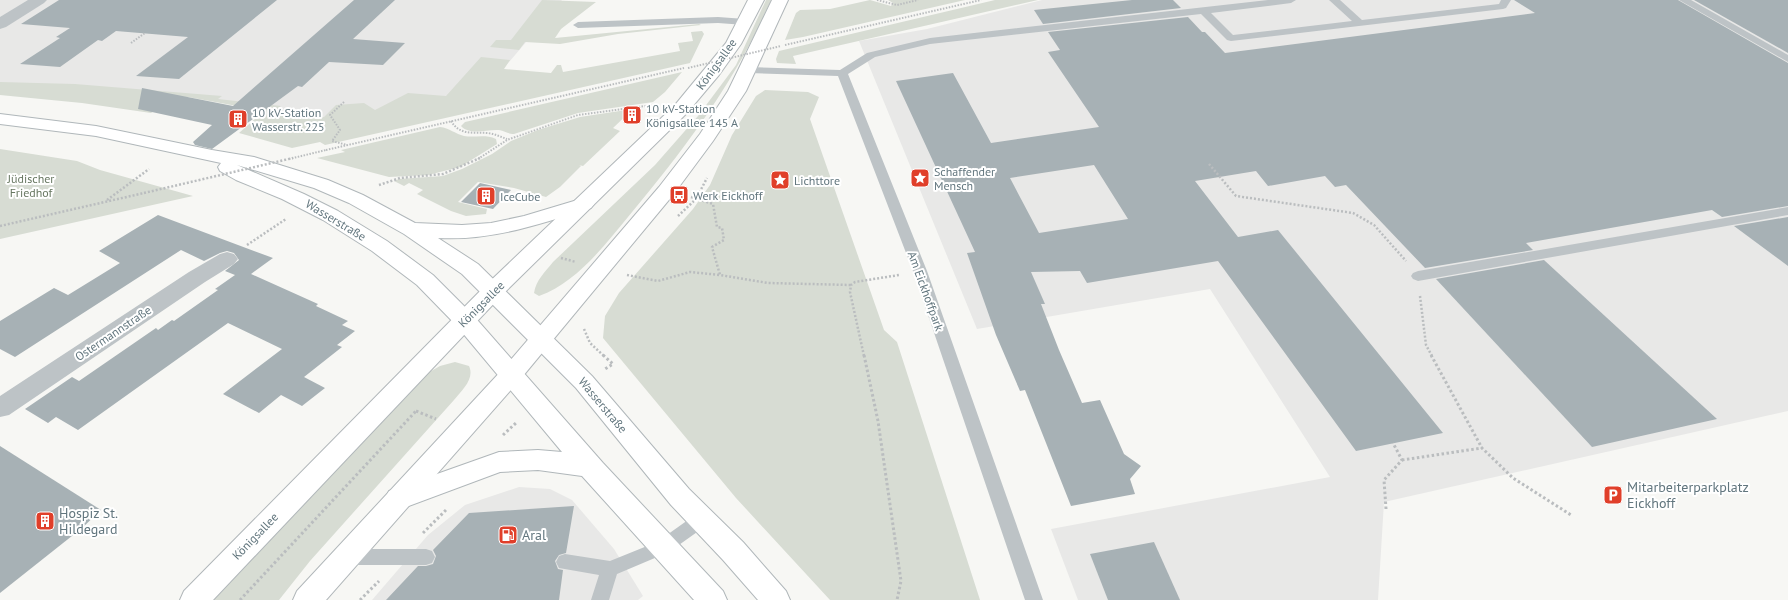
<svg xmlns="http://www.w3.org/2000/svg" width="1788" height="600" viewBox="0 0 1788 600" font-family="'PT Sans',sans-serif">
	<rect width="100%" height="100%" fill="#f7f7f4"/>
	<g fill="#e8e8e7">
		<path d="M0 0H562L503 69 469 98 361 125 187 96 0 90Z"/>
		<path d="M1042 0H1788V411L1384 502 1378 600H1078L1051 529 1330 477 1210 289 977 329 859 41 927 29Z"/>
		<path d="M519 487 550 489 572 500 614 549 643 596 638 600H372L428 535 465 505Z"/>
	</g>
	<g fill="#d7dcd3">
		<path d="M542 0 596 2 561 29 555 38 699 24 701 25 618 34 560 44 525 42 519 50 490 47 496 40H511Z"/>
		<path d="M766 0H771C736 81 685 149 628 217 604 246 576 283 539 296L534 293C536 280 545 272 553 262L655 165 698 116 736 65Z"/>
		<path d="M870 0 891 6 893 3 888 0H965L803 37 785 40 796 13 800 10 830 9Z"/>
		<path d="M995 0H1038L793 56 796 64 777 63 776 59 779 51Z"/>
		<path d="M702 31 704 34 690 63 325 145 320 142 292 148 239 133 264 111 188 97 164 105 151 113 82 103 0 95V82L75 84 222 96 218 99 281 106 275 111 324 117 336 105 364 103 375 110 408 93 446 96 481 57 510 60 504 69 551 73 557 65H561L563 72 680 51 678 43 693 41 691 32Z"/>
		<path d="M682 72 665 92 653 102 578 113 514 134C508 134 505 131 499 130 487 129 470 136 461 126L465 122Z"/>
		<path d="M765 90 808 92 819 97 810 119 884 330 897 342 980 600H830L736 498 603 338 605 316 619 293 693 209 710 185 732 135 756 96Z"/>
		<path d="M633 109 613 128 620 131 583 166 579 165 581 166 560 187 546 197 514 188 478 182 458 202 487 209 486 214 466 216 451 211 417 194 423 190 409 183 404 186 394 181 399 179 443 176 462 169 492 154 511 141 538 130 580 117Z"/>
		<path d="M440 127C449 128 456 134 464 136 475 138 485 134 496 139L497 144 460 167 428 175 389 177 317 158 345 152 341 150Z"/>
		<path d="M0 149 77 161 100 170 193 196 0 239Z"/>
		<path d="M455 362 469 366C475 379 462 390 454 400L310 561 279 600H212L426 374 440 366Z"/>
	</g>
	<g fill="#a7b1b5" fill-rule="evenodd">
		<path d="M59 0H277L179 79 136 76 188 37 116 31 102 41 98 40 60 67 20 64 60 38 56 37 70 28 21 24Z"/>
		<path d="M354 0H395L353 39 405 43 383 65 329 62 302 87 298 86 212 149 195 145 193 142 212 125 138 109 142 88 233 106Z"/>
		<path d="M1132 0H1173L1181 8 1043 24 1034 10Z"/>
		<path d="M1514 0H1678L1788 63V206L1722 217 1712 210 1526 243 1533 250 1425 268 1346 185 1335 187 1325 176 1268 186 1256 171 1195 181 1238 237 1278 230 1443 433 1356 451 1218 261 1087 283 1080 271 1031 272 1045 304H1041L1059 350 1082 403 1100 400 1124 454 1141 466 1130 479 1135 494 1071 506 1025 390 1020 391 996 335 967 253 975 252 896 81 953 73 991 143 1099 127 1048 52 1060 50 1048 32 1188 17 1202 32H1205L1225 53 1535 13ZM1094 165 1128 219 1039 233 1010 178Z"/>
		<path d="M1694 0H1788V53Z"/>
		<path d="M480 183 511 190 493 209 461 202Z"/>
		<path d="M158 215 273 258 251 274 318 304 316 306 348 321 342 325 355 331 337 345 342 347 304 377 325 388 302 406 281 395 259 413 223 394 282 349 228 323 78 430 56 417 48 423 25 409 72 377 79 381 156 328 158 330 172 320 174 321 218 290 215 289 235 275 225 271 239 260 234 253 227 251 220 253 204 261 181 250 15 357 0 349V321L54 288 68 295 120 263 99 251Z"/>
		<path d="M1788 217V266L1734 226Z"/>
		<path d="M1544 260 1717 419 1592 447 1436 279Z"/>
		<path d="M0 446 101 510 82 528 0 593Z"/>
		<path d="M574 506 566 553 559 555 555 561 558 569 563 570 559 600H386L418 566H426L433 564 436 556 433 550 469 513Z"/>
		<path d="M1154 542 1180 600H1108L1090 554Z"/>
	</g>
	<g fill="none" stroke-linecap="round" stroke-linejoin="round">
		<defs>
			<path id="secondary" d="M0 114 96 126 212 150 254 157 328 180 363 195 415 223 462 225 491 223 524 216 584 198 591 200 594 204 591 208C540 224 492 241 438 238L478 264 592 376 689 489 743 542 786 591 790 600H758L723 560 671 505 576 388 462 274 404 234 349 203 314 188 237 165 304 194 338 211 387 241 433 275 472 314 603 463 723 591 727 600H694L582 476 538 470 500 472 398 510 389 507 385 499 389 491 499 452 538 450 562 452 456 325 417 285 372 251 323 220 282 199 236 180 220 171 218 167 221 163 96 136 0 124Z"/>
			<g id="primary">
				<path d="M748 0H764L741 44 719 75 687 113 502 295 213 600H180L184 591 486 285 675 105 726 43Z"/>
				<path d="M772 0H788L746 91 713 141 673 195 518 382 326 600H293L297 591 502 370 659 187 700 134 728 91Z"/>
			</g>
		</defs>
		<use href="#secondary" stroke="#b0b7ba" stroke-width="2"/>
		<use href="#primary" stroke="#b1b7ba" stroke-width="2"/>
		<g stroke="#babdbf" stroke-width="2" stroke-dasharray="1.5 1.5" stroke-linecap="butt">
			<path d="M877 0 897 5 918 0"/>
			<path d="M131 43 145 33"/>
			<path d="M785 45 981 0"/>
			<path d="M344 102 330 115 340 130 332 141 347 145"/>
			<path d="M451 121C460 136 474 132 488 133 495 134 501 137 507 139"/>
			<path d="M326 150 684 68"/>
			<path d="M478 159 507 140 578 115 653 105"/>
		</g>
		<g stroke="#babdbf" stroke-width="2.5" stroke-dasharray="2 2" stroke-linecap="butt">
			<path d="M1209 164 1236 196 1353 213 1374 225 1406 261"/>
			<path d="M379 185 400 178 443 174 480 158"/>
			<path d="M691 197 713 204 717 227 722 228 724 240 712 247 720 275 768 283 851 285"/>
			<path d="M107 200 149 169"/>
			<path d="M678 216 696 199 707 178"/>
			<path d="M0 226 144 193"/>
			<path d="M247 245 286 219"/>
			<path d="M561 258 576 262"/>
			<path d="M627 275 658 281 690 272 720 275"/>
			<path d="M1420 296 1426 345 1432 356"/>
			<path d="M584 329 590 343 604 356"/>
			<path d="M864 356 850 292 851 285 855 282 899 275"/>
		</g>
		<g stroke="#babdbf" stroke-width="3" stroke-dasharray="2.5 2.5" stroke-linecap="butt">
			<path d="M603 355 613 364 605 369"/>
			<path d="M864 355 878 421 901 581 897 600"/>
			<path d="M1431 355 1482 448 1513 478 1571 515"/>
			<path d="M416 411 436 419"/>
			<path d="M503 435 517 422"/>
			<path d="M1402 460 1482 448"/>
			<path d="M1386 509 1384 480 1402 460 1393 443"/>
			<path d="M423 533 446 510"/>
			<path d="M240 600 416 411"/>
			<path d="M360 600 379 581"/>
		</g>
		<g fill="#bdc3c6" fill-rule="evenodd">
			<path d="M1268 0H1296L1291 3 1211 13 1233 35 1352 21 1329 0H1340L1362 20 1499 4 1501 0H1511L1506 8 1503 9 1231 41 1227 40 1201 14 930 44 875 57 848 74 927 271 1043 600H1025L913 271 838 76 749 73 744 70 749 67 840 70 867 53 930 38Z"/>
			<path d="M1679 0H1691L1788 55V62Z"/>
			<path d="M718 17 745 19 750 22 745 25 718 23 578 28 573 25 578 22Z"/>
			<path d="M1788 207V215L1418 281 1413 279 1411 276 1413 273 1418 271Z"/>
			<path d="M701 513 707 515 710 520 707 525 669 552 617 574 609 600H591L599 575 559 568 556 562 559 556 565 554 610 561 657 542 695 515Z"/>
			<path d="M346 549H426L432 551 435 557 432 563 426 565H346L340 563 337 557 340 551Z"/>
		</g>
		<g fill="#bdc3c6" fill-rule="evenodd">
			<path d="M28 0H47L44 3 6 27 0 29V17Z"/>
			<path d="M227 252 234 254 238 259 234 264 205 282 9 415 0 417V396L189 272 220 254Z"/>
		</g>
		<use href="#secondary" fill="#fff" fill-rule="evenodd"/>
		<use href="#primary" fill="#fff" fill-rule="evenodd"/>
		<g stroke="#babdbf" stroke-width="2" stroke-dasharray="1.5 1.5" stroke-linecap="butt">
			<path d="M688 68 781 46"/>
			<path d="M289 159 326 150"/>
		</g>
		<path stroke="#babdbf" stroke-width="2.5" stroke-dasharray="2 2" stroke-linecap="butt" d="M144 193 293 158"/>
	</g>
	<defs>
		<symbol id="building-square" viewBox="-11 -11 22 22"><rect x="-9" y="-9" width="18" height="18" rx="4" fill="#e03f2a" stroke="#fff"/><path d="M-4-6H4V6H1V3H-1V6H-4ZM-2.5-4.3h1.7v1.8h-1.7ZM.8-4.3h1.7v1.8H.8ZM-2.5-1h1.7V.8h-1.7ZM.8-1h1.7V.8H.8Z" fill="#fff"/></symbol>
		<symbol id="sight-square" viewBox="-11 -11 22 22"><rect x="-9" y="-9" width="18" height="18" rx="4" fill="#e03f2a" stroke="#fff"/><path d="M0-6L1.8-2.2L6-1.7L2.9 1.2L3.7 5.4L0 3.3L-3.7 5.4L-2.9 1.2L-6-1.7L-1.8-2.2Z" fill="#fff"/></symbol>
		<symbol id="bus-square" viewBox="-11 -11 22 22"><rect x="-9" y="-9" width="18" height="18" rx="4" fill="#e03f2a" stroke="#fff"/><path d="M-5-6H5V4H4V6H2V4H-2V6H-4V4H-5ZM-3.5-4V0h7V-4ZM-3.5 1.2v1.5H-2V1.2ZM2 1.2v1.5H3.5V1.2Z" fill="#fff"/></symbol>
		<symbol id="parking-square" viewBox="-11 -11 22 22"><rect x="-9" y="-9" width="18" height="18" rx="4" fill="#e03f2a" stroke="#fff"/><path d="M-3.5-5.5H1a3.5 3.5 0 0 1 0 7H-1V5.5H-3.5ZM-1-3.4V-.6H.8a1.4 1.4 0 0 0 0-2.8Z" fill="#fff"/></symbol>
		<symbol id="fuel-square" viewBox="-11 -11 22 22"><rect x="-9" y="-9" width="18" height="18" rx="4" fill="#e03f2a" stroke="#fff"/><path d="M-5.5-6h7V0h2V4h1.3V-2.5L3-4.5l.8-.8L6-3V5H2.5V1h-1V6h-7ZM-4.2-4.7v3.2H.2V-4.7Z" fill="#fff"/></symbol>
	</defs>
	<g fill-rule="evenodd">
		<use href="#building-square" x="621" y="104" width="22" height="22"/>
		<use href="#building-square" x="227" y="108" width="22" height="22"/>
		<use href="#sight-square" x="909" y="167" width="22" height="22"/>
		<use href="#sight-square" x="769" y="169" width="22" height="22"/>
		<use href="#bus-square" x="668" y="184" width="22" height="22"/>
		<use href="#building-square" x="475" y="185" width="22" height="22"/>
		<use href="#parking-square" x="1602" y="484" width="22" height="22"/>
		<use href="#building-square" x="34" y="510" width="22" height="22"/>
		<use href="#fuel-square" x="497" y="524" width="22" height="22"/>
	</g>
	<g text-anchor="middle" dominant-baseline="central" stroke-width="4" stroke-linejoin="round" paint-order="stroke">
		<g font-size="12" fill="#62767e" stroke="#fff">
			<text transform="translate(716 64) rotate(-54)">Königsallee</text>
			<text transform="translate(336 220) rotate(31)">Wasserstraße</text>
			<text transform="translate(926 291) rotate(70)">Am Eickhoffpark</text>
			<text transform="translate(481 304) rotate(-45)">Königsallee</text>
			<text transform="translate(113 333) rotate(-34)">Ostermannstraße</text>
			<text transform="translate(603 405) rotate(50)">Wasserstraße</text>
			<text transform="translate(255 536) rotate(-46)">Königsallee</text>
		</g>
		<g font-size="12" fill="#62767e" stroke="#fff" text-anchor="start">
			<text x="646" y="108">10 kV-Station<tspan x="646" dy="14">Königsallee 145 A</tspan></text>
			<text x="252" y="112">10 kV-Station<tspan x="252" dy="14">Wasserstr. 225</tspan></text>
			<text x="934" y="171">Schaffender<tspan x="934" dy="14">Mensch</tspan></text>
			<text x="794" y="180">Lichttore</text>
			<text x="693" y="195">Werk Eickhoff</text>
			<text x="500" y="196">IceCube</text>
		</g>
		<g font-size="12" fill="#677761" stroke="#fff">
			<text x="31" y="178">Jüdischer<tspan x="31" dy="14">Friedhof</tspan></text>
		</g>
		<g font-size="14" fill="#62767e" stroke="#fff" text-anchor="start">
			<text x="1627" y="487">Mitarbeiterparkplatz<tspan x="1627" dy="16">Eickhoff</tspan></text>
			<text x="59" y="513">Hospiz St.<tspan x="59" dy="16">Hildegard</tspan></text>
			<text x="522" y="535">Aral</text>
		</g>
	</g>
</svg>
